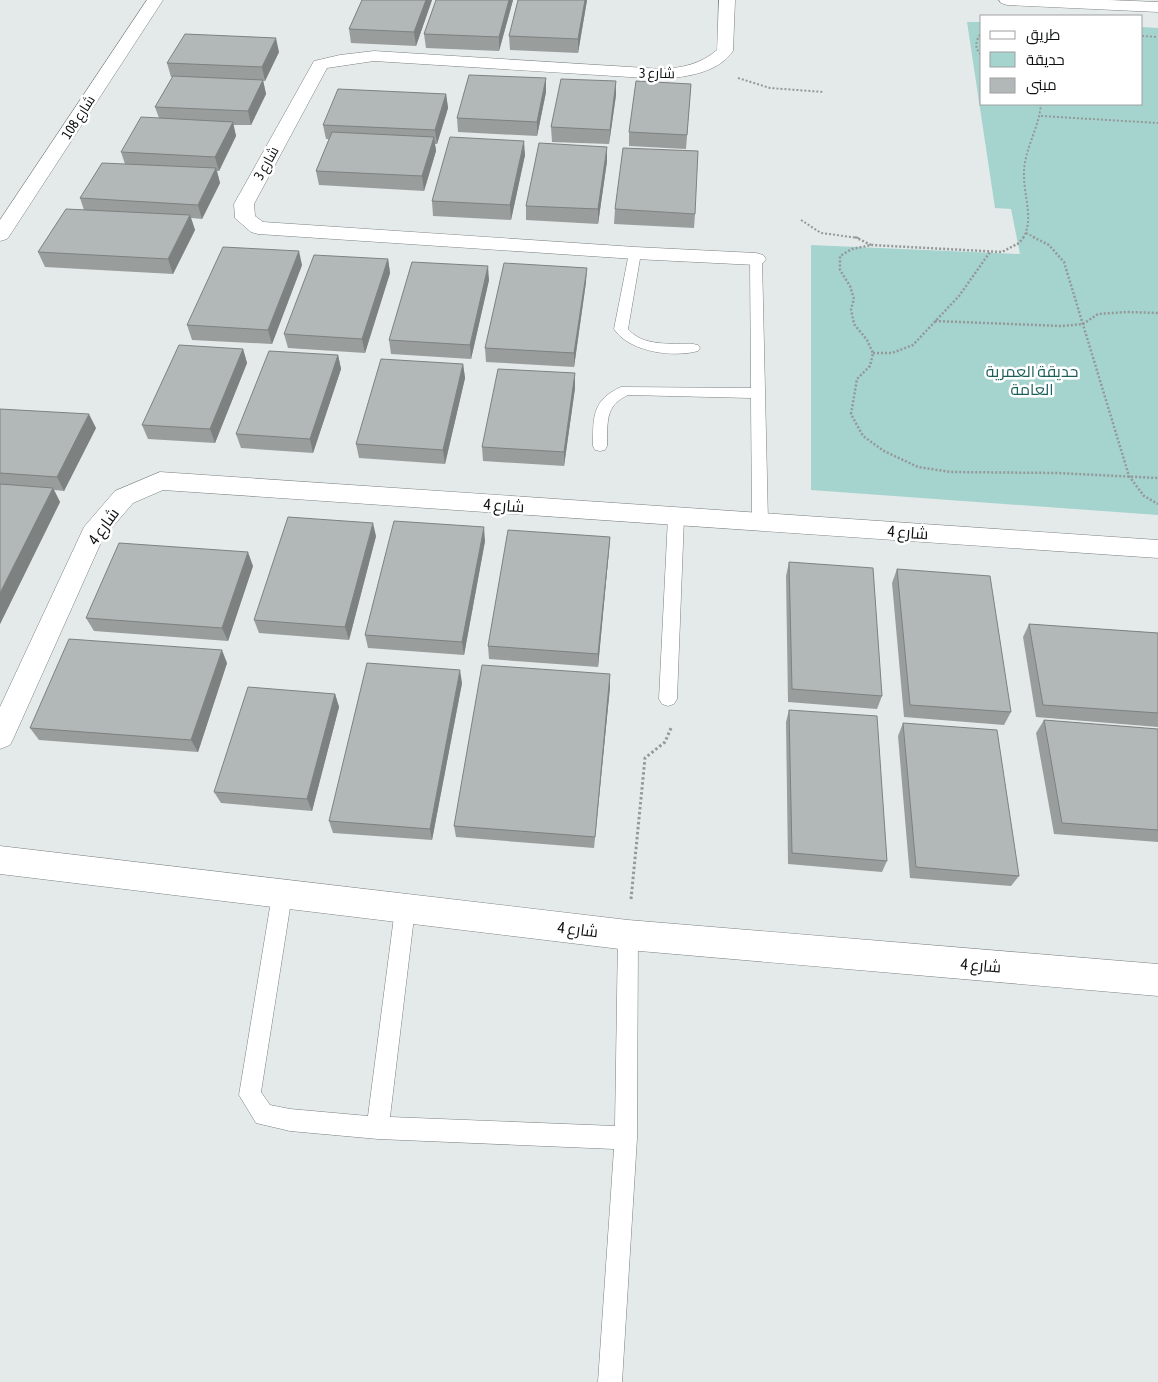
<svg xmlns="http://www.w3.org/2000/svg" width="1158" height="1382" viewBox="0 0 1158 1382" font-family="'Asap Condensed',Cairo,sans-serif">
	<rect width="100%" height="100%" fill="#e4eae9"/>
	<path fill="#a5d4cf" d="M967 22H982V104H1142V27L1158 28V515L811 490V245L1020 254 1011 209 995 208Z"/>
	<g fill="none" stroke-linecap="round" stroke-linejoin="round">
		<defs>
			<g id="service">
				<path d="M635 249 641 253 628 329C643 347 671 343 693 344L698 345 700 348 698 351C673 358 629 352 614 329L629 253Z"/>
				<path d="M756 255 762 259 768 522 766 526 760 528 754 526 752 522 751 398 628 395C604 406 608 423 607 446L605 450 600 451 595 450 593 446C593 417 592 400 621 387L751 388 750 259Z"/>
				<path d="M676 511 682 513 684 517 677 699 674 704 668 706 662 704 659 699 668 517 670 513Z"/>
				<path d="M282 886 289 889 292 895 261 1092 270 1105 290 1109 368 1116 395 909 398 902 405 900 412 902 415 909 390 1117 615 1126 618 935 621 928 628 926 635 928 638 935 637 1138 622 1382H598L614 1149 378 1139 290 1131 256 1123 239 1095 272 895 275 889Z"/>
			</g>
			<g id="minor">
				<path d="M147 0H163L10 235 7 239 0 241V220Z"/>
				<path d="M719 0H735L733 51C718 73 686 77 662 79L374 61 327 68 254 204 255 216 263 222 635 247 756 253 763 255 766 259 763 263 756 265 635 259 258 234 251 232 235 218 234 204 314 61 340 55 374 51 662 69C682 68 701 64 717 50Z"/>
				<path d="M160 472 1158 540V558L163 490 133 503 103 538 14 737 10 745 0 749V707L84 527 115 491Z"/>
				<path d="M0 846 628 920 1158 964V996L628 950 0 874Z"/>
			</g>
			<path id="tertiary" d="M999 0H1109L1158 2V12L1007 5 1001 3Z"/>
		</defs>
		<use href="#service" stroke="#7b8080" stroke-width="1"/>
		<use href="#minor" stroke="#7b8080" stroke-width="1"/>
		<use href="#tertiary" stroke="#7b8080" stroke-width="1"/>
		<g stroke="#949898" stroke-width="2" stroke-dasharray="2 2" stroke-linecap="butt">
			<path d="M982 31C976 41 973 47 982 56"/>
			<path d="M1142 36 1158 37"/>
			<path d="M738 78 770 88 824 92"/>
			<path d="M1041 116 1158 123"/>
			<path d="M801 220 821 233 859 238"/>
			<path d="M1026 233 1036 238"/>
			<path d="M1023 238C1034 221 1024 196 1024 176 1023 151 1039 129 1041 104"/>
		</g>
		<g stroke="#949898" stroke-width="2.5" stroke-dasharray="2 2" stroke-linecap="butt">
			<path d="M855 237 871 245"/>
			<path d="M1024 237 1019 243 1002 252 871 245 852 249 840 256V270L850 286 854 299 851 309 854 324 867 340 873 353 870 366 857 379 851 414 863 436 884 451 918 467 951 472 1057 473 1158 478"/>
			<path d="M1033 237 1049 245 1064 262 1129 476 1144 496 1158 504"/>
			<path d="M935 321 1062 326 1083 324 1098 314 1127 312 1158 313"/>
			<path d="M873 353H892L913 345 959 296 990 252"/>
		</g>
		<path stroke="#949898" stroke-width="3" stroke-dasharray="2.5 2.5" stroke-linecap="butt" d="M631 899 645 758 665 742 671 728"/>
		<use href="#service" fill="#fff" fill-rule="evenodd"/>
		<use href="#minor" fill="#fff" fill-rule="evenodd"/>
		<use href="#tertiary" fill="#fff" fill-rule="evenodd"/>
	</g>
	<g fill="#999e9d">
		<path d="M362 0H432L416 46 351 43 349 29Z"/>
		<path d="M436 0H513L499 51 426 48 424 34Z"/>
		<path d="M518 0H587L578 53 510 50 509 36Z"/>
		<path d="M279 52 265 81H263L266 94 251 125H233L236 136 219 171H217L220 183 202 219 191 218 195 230 173 274 45 267 38 252 84 210 80 198 125 164 121 152 159 118 155 107 173 77H171L167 63Z"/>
		<path d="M691 84 686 149 629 146V132Z"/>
		<path d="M546 92 537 136 458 132 457 118Z"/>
		<path d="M446 94 448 108 437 144H435L436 151 424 191 319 185 316 171 329 139H326L323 125Z"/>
		<path d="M616 95 609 144 552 142 551 127Z"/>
		<path d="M525 155 511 220 433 216 432 201Z"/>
		<path d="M607 161 598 224 526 220V206Z"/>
		<path d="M615 209 695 214 694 228 614 224Z"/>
		<path d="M388 259 390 273 365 353 288 348 284 334Z"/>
		<path d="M302 265 272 344 192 340 187 325Z"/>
		<path d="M489 280 471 359 391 354 389 340Z"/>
		<path d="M586 282 574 367 486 362 485 348Z"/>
		<path d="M243 349 247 363 215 443 148 439 142 425Z"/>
		<path d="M338 355 341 369 313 453 241 448 236 434Z"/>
		<path d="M463 364 465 378 445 464 359 458 356 444Z"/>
		<path d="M575 373V388L564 466 483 461 482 447Z"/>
		<path d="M0 409 96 428 64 491 54 490 60 502 0 624Z"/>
		<path d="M376 536 349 640 259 633 254 620Z"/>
		<path d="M610 537 609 550 598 667 489 659 488 646Z"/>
		<path d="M485 541 464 655 368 648 365 635Z"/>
		<path d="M789 562 882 696 877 709 788 702 786 576Z"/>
		<path d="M253 566 228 641 94 631 86 618Z"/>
		<path d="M897 569 1011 712 1004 725 904 717 892 583Z"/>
		<path d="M1029 624 1158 633V727L1036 717 1023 637Z"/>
		<path d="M227 663 198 752 39 740 30 728Z"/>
		<path d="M462 683 432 840 333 833 329 821Z"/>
		<path d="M610 687 594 848 456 837 454 826Z"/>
		<path d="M335 694 339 707 312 811 221 803 214 792Z"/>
		<path d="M789 710 887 861 882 872 788 864 786 722Z"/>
		<path d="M1044 720 1158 729V842L1054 834 1036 733Z"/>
		<path d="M903 723 1019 876 1011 886 910 878 898 736Z"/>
	</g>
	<g fill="#7d8180">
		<path d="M426 0H432L416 46 414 32Z"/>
		<path d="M509 0H513L499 51V37Z"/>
		<path d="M585 0H587L578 53V39Z"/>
		<path d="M276 38 279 52 265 81 262 67Z"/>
		<path d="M546 78V92L537 136V122Z"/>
		<path d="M263 80 266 94 251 125 248 111Z"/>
		<path d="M616 81V95L609 144 610 130Z"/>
		<path d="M446 94 448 108 437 144 435 130Z"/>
		<path d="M233 122 236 136 219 171 215 157Z"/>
		<path d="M434 137 436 151 424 191 422 176Z"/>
		<path d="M524 141 525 155 511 220 510 205Z"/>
		<path d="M607 147V161L598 224V209Z"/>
		<path d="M216 168 220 183 202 219 198 205Z"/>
		<path d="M190 215 195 230 173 274 168 259Z"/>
		<path d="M299 251 302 265 272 344 268 330Z"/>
		<path d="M388 259 390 273 365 353 362 339Z"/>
		<path d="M488 266 489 280 471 359 470 345Z"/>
		<path d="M587 268 586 282 574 367V353Z"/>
		<path d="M243 349 247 363 215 443 210 429Z"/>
		<path d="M338 355 341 369 313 453 310 439Z"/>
		<path d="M463 364 465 378 445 464 443 450Z"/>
		<path d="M575 373V388L564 466V452Z"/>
		<path d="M89 414 96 428 64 491 57 477Z"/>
		<path d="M53 488 60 502 0 624V593Z"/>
		<path d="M373 523 376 536 349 640 345 627Z"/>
		<path d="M484 527 485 541 464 655 462 642Z"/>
		<path d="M610 537 609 550 598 667V654Z"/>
		<path d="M248 552 253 566 228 641 222 628Z"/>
		<path d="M222 650 227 663 198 752 191 740Z"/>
		<path d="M460 670 462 683 432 840 430 829Z"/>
		<path d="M610 674V687L594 848 595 837Z"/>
		<path d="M335 694 339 707 312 811 307 799Z"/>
	</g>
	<g fill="#b2b8b7" stroke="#7d8180">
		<path d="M362 0H426L414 32 349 29Z"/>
		<path d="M436 0H509L499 37 424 34Z"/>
		<path d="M518 0H585L578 39 509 36Z"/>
		<path d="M185 34 276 38 262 67 167 63Z"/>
		<path d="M469 75 546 78 537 122 457 118Z"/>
		<path d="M173 76 263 80 248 111 155 107Z"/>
		<path d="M561 79 616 81 610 130 551 127Z"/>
		<path d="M636 81 691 84 687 135 629 132Z"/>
		<path d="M338 89 446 94 435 130 323 125Z"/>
		<path d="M141 117 233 122 215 157 121 152Z"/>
		<path d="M332 132 434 137 422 176 316 171Z"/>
		<path d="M450 137 524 141 510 205 432 201Z"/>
		<path d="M539 143 607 147 598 209 526 206Z"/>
		<path d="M623 148 698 151 695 214 615 209Z"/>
		<path d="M102 163 216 168 198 205 80 198Z"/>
		<path d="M66 209 190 215 168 259 38 252Z"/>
		<path d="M223 247 299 251 268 330 187 325Z"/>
		<path d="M314 255 388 259 362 339 284 334Z"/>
		<path d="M412 262 488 266 470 345 389 340Z"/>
		<path d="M504 263 587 268 574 353 485 348Z"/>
		<path d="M179 345 243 349 210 429 142 425Z"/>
		<path d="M269 351 338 355 310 439 236 434Z"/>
		<path d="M381 359 463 364 443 450 356 444Z"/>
		<path d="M498 369 575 373 564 452 482 447Z"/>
		<path d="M0 409 89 414 57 477 0 473Z"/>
		<path d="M0 484 53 488 0 593Z"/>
		<path d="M288 517 373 523 345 627 254 620Z"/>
		<path d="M394 521 484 527 462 642 365 635Z"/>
		<path d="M508 530 610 537 598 654 488 646Z"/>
		<path d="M119 543 248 552 222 628 86 618Z"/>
		<path d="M789 562 873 568 882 696 792 689Z"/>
		<path d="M897 569 990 576 1011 712 910 705Z"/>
		<path d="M1029 624 1158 633V713L1043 705Z"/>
		<path d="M69 639 222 650 191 740 30 728Z"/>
		<path d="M367 663 460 670 430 829 329 821Z"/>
		<path d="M482 665 610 674 595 837 454 826Z"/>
		<path d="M248 687 335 694 307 799 214 792Z"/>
		<path d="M789 710 877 716 887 861 792 853Z"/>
		<path d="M1044 720 1158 729V830L1062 823Z"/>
		<path d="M903 723 997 730 1019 876 916 867Z"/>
	</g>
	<g text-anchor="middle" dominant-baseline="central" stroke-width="5" stroke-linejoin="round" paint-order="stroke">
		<g font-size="14" fill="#101212" stroke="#fff">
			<text transform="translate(657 73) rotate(1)">شارع 3</text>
			<text transform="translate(78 117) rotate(-57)">شارع 108</text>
			<text transform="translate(266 163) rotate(-61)">شارع 3</text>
		</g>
		<g font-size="16" fill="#1b5f5a" stroke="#fff">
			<text x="1032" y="371">حديقة العمرية<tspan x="1032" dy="18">العامة</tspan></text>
		</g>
		<g font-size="16" fill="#101212" stroke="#fff">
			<text transform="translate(504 505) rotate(4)">شارع 4</text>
			<text transform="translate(103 526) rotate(-54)">شارع 4</text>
			<text transform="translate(908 532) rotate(4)">شارع 4</text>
			<text transform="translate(578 929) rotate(7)">شارع 4</text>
			<text transform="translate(981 965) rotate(5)">شارع 4</text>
		</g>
	</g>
	<rect x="980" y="15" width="162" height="90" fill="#ffffff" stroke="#9fa0a0"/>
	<rect x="990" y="31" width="25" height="8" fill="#ffffff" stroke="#9fa0a0"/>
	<text x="1026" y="40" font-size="15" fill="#101212">طريق</text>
	<rect x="990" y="52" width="25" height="15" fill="#a5d4cf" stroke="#9fa0a0"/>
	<text x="1026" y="65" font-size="15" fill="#101212">حديقة</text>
	<rect x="990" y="78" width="25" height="15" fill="#b2b8b7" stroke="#9fa0a0"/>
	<text x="1026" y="90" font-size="15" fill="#101212">مبنى</text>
</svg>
